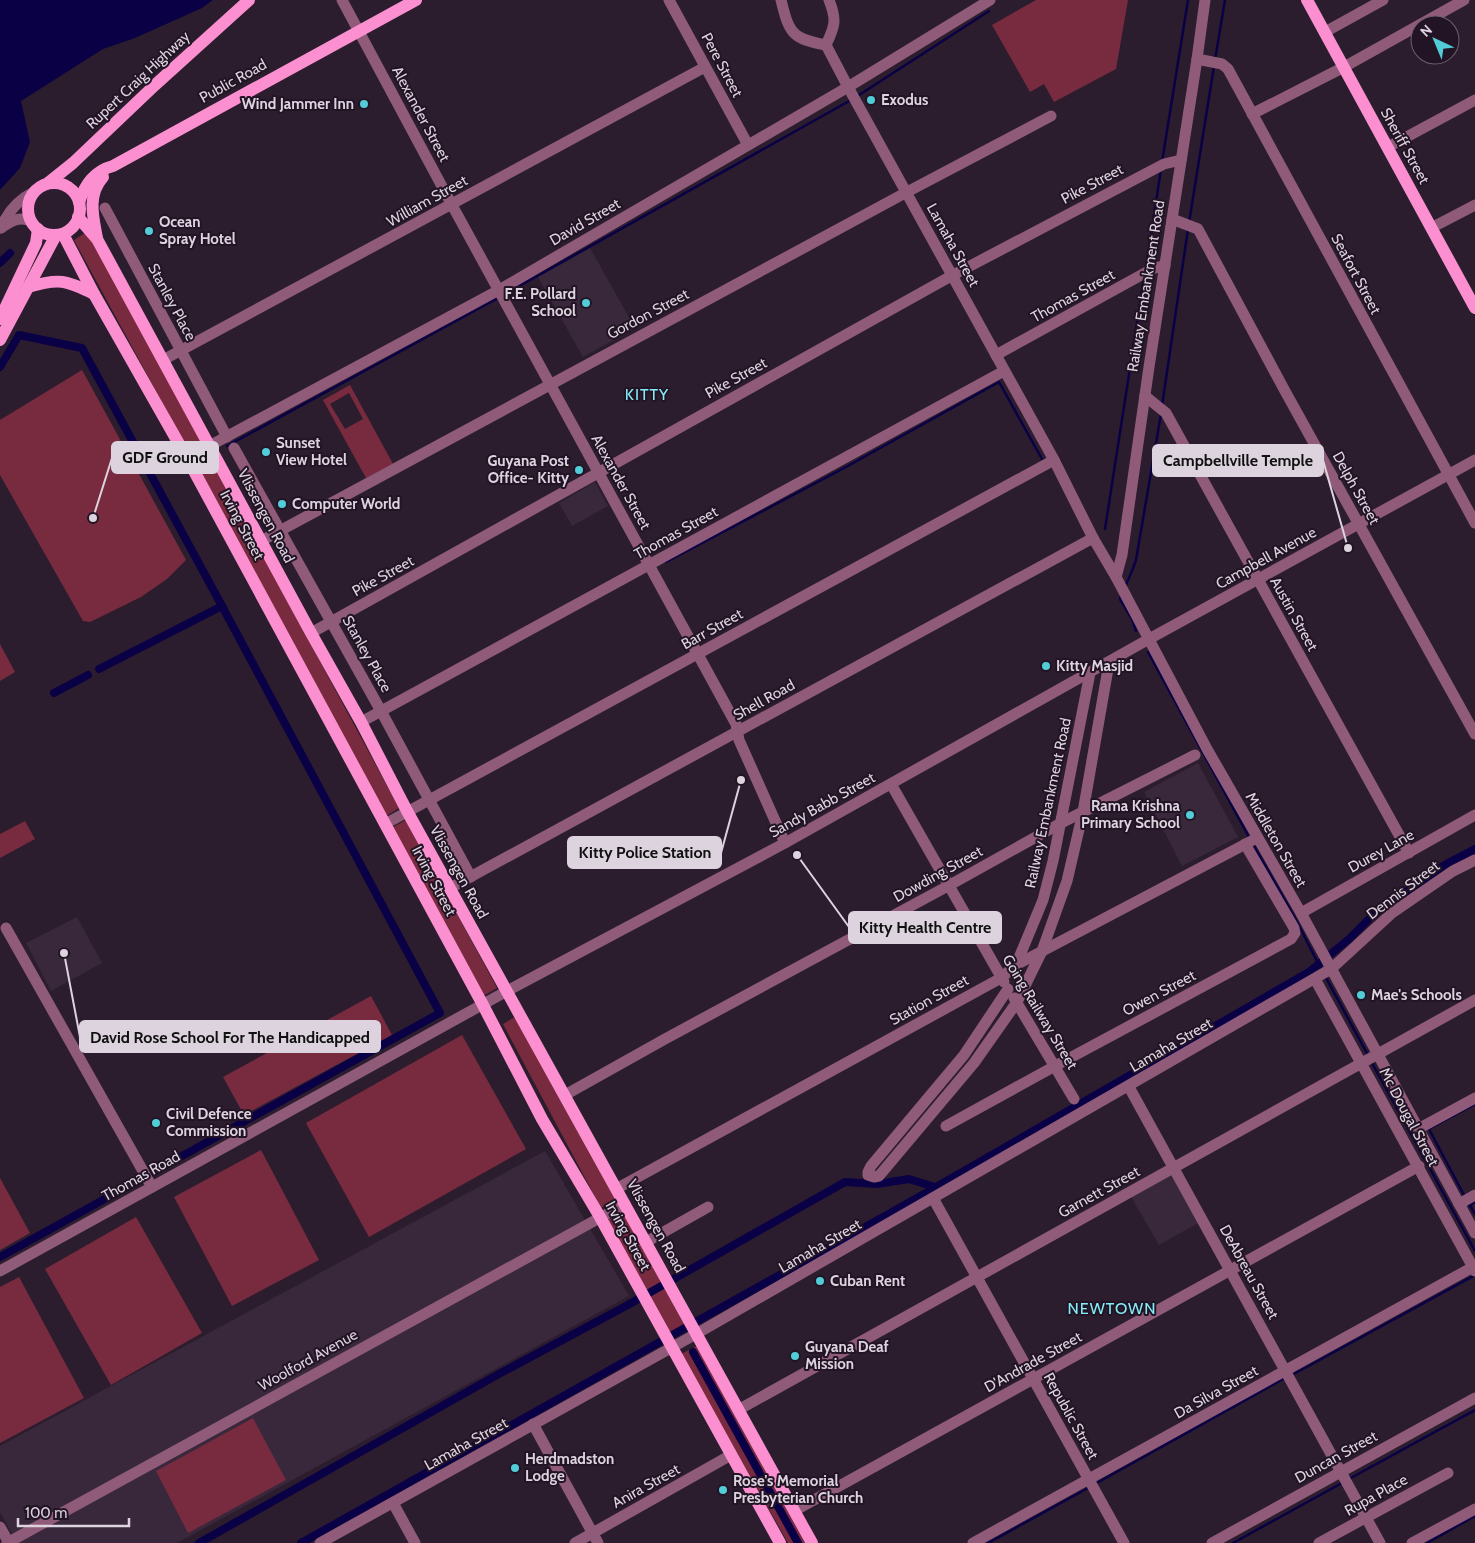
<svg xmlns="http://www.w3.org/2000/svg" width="1475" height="1543" viewBox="0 0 1475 1543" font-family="Cabin,sans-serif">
	<rect width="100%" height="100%" fill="#2c1d2e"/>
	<g fill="#39273c">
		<path d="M590 248 635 328 583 357 538 277Z"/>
		<path d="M595 482 608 506 572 526 559 503Z"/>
		<path d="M1198 763 1238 837 1182 866 1144 792Z"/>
		<path d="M77 917 102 963 51 991 26 943Z"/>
		<path d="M545 1151 629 1296 177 1543H17L0 1512V1446Z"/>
		<path d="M1170 1173 1198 1223 1159 1245 1130 1195Z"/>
	</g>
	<g fill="#782b3e" fill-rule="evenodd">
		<path d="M1036 0H1128L1116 69 1054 102 1044 84 1030 92 992 25Z"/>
		<path d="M85 233 95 245 202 441 187 448 74 240Z"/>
		<path d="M82 370 186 560 167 579 141 597 90 622 83 621 0 475V420Z"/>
		<path d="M350 385 393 464 366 478 323 400ZM349 393 363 419 345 429 330 404Z"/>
		<path d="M210 458 399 808 386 816 196 465Z"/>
		<path d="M0 644 15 672 0 681Z"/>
		<path d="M406 820 497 988 483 996 393 827Z"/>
		<path d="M25 821 35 839 0 858V834Z"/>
		<path d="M371 996 392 1035 244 1115 223 1077Z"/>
		<path d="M515 1017 616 1200 601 1208 503 1024Z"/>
		<path d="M462 1035 526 1149 369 1237 306 1123Z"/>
		<path d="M261 1150 319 1260 232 1306 174 1197Z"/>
		<path d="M0 1178 30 1233 0 1250Z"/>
		<path d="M623 1212 687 1330 671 1338 608 1220Z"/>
		<path d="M136 1217 202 1333 111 1385 45 1269Z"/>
		<path d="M19 1277 84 1398 0 1443V1287Z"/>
		<path d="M697 1346 805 1543H788L681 1354Z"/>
		<path d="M253 1418 286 1480 188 1533 156 1471Z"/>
	</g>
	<path fill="#0a0045" d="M0 0H213L202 8 135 38 103 49 21 101 30 142 20 168 0 190Z"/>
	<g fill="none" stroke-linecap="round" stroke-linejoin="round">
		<g stroke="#0a0045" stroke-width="2.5">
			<path d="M1215 60 1225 0"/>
			<path d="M856 97 989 11"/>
			<path d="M1162 162 1188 0"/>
			<path d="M1189 223 1214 66"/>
			<path d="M1146 268 1161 169"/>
			<path d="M505 294 851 100"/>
			<path d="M1162 406 1188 229"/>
			<path d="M227 446 498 298"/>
			<path d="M1105 529 1144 278"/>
			<path d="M666 562 846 467 999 382 1042 459"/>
			<path d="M1125 587 1132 571 1136 560 1161 414"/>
			<path d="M1121 596 1120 599 1132 619 1136 631"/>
			<path d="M1148 652 1249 837"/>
			<path d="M1253 844 1295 918 1322 971"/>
			<path d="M1325 976 1369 1057"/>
			<path d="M1371 1061 1475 1251"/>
			<path d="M1465 1197 1429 1129 1475 1104"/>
			<path d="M1468 1202 1475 1214"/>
			<path d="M1470 1205 1475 1202"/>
			<path d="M1292 1375 1475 1275"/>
			<path d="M1349 1479 1475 1410"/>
			<path d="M1095 1484 1285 1378"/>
			<path d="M988 1543 1088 1488"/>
			<path d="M1233 1543 1342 1483"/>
			<path d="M1427 1543 1475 1516"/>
		</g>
		<g stroke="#0a0045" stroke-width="8">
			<path d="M0 263 10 253"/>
			<path d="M0 367 19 335 82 348 222 606"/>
			<path d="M54 693 88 675"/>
			<path d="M0 1257 440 1013 222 606 99 669"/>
			<path d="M693 1352 798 1543"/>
			<path d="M199 1543 497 1375 626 1306 845 1182 877 1184 909 1179 935 1187"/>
			<path d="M301 1543 917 1198 1309 972 1349 939 1374 914 1446 864 1475 849"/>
		</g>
		<g stroke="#8f5b79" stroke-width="11">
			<path d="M342 0 452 205 736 724 739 740 785 843"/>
			<path d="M669 0 748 145"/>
			<path d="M781 0C789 33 792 39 826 45"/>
			<path d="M1325 32 1383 0"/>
			<path d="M826 45 848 87 1054 460 1093 538 1116 577 1207 749 1301 913 1475 1233"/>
			<path d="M826 45C835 26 837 20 829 0"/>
			<path d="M1197 59 1222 64 1228 69 1475 523"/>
			<path d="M1252 114 1344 67 1464 0"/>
			<path d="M1388 147 1475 100"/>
			<path d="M105 208 227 437"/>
			<path d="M1172 219 1198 229 1285 391 1475 734"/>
			<path d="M1 228C8 211 18 200 34 192"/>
			<path d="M1 228C11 221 19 216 31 221"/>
			<path d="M1431 228 1475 205"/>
			<path d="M996 355 1154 268 1165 266"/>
			<path d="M163 360 705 67"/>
			<path d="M1145 396 1166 413 1409 853"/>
			<path d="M234 448 381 711 471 877"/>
			<path d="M187 458 499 290 848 87 990 0"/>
			<path d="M261 541 907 192 1051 116"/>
			<path d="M1116 577 1122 555 1149 367 1197 59 1205 0"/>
			<path d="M311 633 953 275 1164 164 1181 160"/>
			<path d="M361 722 1004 371"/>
			<path d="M891 784 1004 982"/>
			<path d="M385 824 1054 460"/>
			<path d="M450 888 1093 538"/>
			<path d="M1301 913 1475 815"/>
			<path d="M6 928 152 1187"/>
			<path d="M1016 965 1043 900 1053 861 1090 673"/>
			<path d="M1315 979 1475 1271"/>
			<path d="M1008 989 964 1055 871 1166 868 1172V1175L874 1177 879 1176 974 1063 1017 1002 1042 951 1067 881 1083 812 1109 663"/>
			<path d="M1014 998 1074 1099"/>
			<path d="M1129 1087 1380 1543"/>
			<path d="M565 1095 665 1039 948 886 1061 823 1195 755"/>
			<path d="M946 1126 1055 1066 1291 939 1295 933 1294 928 1245 844"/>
			<path d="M1418 1129 1475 1098"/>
			<path d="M616 1189 1001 978 1016 965 1257 838"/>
			<path d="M933 1198 1124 1543"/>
			<path d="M1459 1204 1475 1195"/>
			<path d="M646 1242 708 1207"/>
			<path d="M0 1271 507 991 785 843 1149 639 1475 460"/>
			<path d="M738 1410 1475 1000"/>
			<path d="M533 1424 598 1543"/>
			<path d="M393 1503 415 1543"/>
			<path d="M794 1511 1419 1166"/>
			<path d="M0 1527 9 1543"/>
			<path d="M7 1543 625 1204"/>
			<path d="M320 1543 696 1334 1331 969 1392 913 1453 871 1475 860"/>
			<path d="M575 1543 731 1455"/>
			<path d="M973 1543 1473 1267"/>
			<path d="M1212 1543 1475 1398"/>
			<path d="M1319 1543 1448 1473"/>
			<path d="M1412 1543 1475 1509"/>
		</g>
		<g stroke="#fc8fd0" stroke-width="12">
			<path d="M1307 0 1475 308"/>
			<path d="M48 183 73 163 155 85 249 0"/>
			<circle cx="54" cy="209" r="26"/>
			<path d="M79 202C85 185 94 171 113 166L416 0"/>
			<path d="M78 217 97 239 311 633 361 722 407 811 812 1543"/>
			<path d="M63 234 94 294 187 458 483 1005 542 1119 600 1217 780 1543"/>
			<path d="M97 238C93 217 87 195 103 177"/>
			<path d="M28 287C59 278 66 280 94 294"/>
			<path d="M0 319 36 243 38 229"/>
			<path d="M0 340 56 235"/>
		</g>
	</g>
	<g fill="#52ccd6" stroke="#221424" stroke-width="2">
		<circle cx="871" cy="100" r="5"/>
		<circle cx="364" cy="104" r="5"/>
		<circle cx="149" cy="231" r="5"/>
		<circle cx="586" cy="303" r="5"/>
		<circle cx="266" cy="452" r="5"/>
		<circle cx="579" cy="470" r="5"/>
		<circle cx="282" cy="504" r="5"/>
		<circle cx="1046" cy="666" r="5"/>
		<circle cx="1190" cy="815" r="5"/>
		<circle cx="1361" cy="995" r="5"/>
		<circle cx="156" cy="1123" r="5"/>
		<circle cx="820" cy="1281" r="5"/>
		<circle cx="795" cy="1356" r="5"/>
		<circle cx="515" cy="1468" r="5"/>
		<circle cx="723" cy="1490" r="5"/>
	</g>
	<g text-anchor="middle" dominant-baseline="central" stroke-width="4" stroke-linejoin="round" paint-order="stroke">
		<g font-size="15" fill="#ddd3df" stroke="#221424">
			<text transform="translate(722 65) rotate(62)">Pere Street</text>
			<text transform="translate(138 80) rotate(-43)">Rupert Craig Highway</text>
			<text transform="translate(233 81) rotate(-29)">Public Road</text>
			<text transform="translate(421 114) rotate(62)">Alexander Street</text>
			<text transform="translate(1405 146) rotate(61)">Sheriff Street</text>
			<text transform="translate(1092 184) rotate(-28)">Pike Street</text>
			<text transform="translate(427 201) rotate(-29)">William Street</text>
			<text transform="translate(585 222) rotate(-30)">David Street</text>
			<text transform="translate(953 245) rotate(61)">Lamaha Street</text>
			<text transform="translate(1356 274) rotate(62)">Seafort Street</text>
			<text transform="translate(1146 286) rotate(-81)">Railway Embankment Road</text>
			<text transform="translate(1073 296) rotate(-29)">Thomas Street</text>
			<text transform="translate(172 302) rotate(62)">Stanley Place</text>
			<text transform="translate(648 314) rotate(-28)">Gordon Street</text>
			<text transform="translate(736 378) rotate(-29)">Pike Street</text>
			<text transform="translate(621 482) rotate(61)">Alexander Street</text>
			<text transform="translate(1356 488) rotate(61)">Delph Street</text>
			<text transform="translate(266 516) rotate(62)">Vlissengen Road</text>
			<text transform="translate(242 525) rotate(62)">Irving Street</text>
			<text transform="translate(676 533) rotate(-29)">Thomas Street</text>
			<text transform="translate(1266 558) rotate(-29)">Campbell Avenue</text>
			<text transform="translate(383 576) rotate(-29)">Pike Street</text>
			<text transform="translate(1294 614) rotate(61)">Austin Street</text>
			<text transform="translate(712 629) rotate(-29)">Barr Street</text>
			<text transform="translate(367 654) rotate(61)">Stanley Place</text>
			<text transform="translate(764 700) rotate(-29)">Shell Road</text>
			<text transform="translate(1048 803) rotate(-78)">Railway Embankment Road</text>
			<text transform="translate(822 805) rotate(-29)">Sandy Babb Street</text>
			<text transform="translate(1276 840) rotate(60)">Middleton Street</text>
			<text transform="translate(1381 851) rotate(-29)">Durey Lane</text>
			<text transform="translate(459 872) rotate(61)">Vlissengen Road</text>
			<text transform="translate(938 874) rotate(-29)">Dowding Street</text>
			<text transform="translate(434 881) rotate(62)">Irving Street</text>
			<text transform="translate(1403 890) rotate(-37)">Dennis Street</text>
			<text transform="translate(1159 993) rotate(-28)">Owen Street</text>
			<text transform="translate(929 1000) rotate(-29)">Station Street</text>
			<text transform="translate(1040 1012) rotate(59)">Going Railway Street</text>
			<text transform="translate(1171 1045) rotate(-30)">Lamaha Street</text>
			<text transform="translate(1409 1117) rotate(62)">Mc Dougal Street</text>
			<text transform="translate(141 1176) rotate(-29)">Thomas Road</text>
			<text transform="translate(1099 1192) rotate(-29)">Garnett Street</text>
			<text transform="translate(656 1226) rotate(61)">Vlissengen Road</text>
			<text transform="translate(628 1236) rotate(61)">Irving Street</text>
			<text transform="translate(820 1246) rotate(-30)">Lamaha Street</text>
			<text transform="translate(1249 1272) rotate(61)">DeAbreau Street</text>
			<text transform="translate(308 1360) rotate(-29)">Woolford Avenue</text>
			<text transform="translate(1033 1362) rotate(-29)">D'Andrade Street</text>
			<text transform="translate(1216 1392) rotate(-29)">Da Silva Street</text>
			<text transform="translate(1071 1416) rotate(61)">Republic Street</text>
			<text transform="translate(466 1444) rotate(-29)">Lamaha Street</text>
			<text transform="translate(1336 1457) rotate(-29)">Duncan Street</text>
			<text transform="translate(646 1486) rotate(-29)">Anira Street</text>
			<text transform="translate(1376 1495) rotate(-29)">Rupa Place</text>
		</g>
		<g font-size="15" font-weight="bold" fill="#ddd3df" stroke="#221424" text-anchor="start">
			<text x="881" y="100">Exodus</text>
			<text x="354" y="104" text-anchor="end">Wind Jammer Inn</text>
			<text x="159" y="222">Ocean<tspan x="159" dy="17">Spray Hotel</tspan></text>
			<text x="576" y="294" text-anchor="end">F.E. Pollard<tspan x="576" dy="17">School</tspan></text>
			<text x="276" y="443">Sunset<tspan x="276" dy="17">View Hotel</tspan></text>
			<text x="569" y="461" text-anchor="end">Guyana Post<tspan x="569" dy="17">Office- Kitty</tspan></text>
			<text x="292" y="504">Computer World</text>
			<text x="1056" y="666">Kitty Masjid</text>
			<text x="1180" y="806" text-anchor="end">Rama Krishna<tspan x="1180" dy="17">Primary School</tspan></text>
			<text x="1371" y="995">Mae's Schools</text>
			<text x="166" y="1114">Civil Defence<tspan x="166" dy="17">Commission</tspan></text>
			<text x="830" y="1281">Cuban Rent</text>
			<text x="805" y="1347">Guyana Deaf<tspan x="805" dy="17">Mission</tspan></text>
			<text x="525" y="1459">Herdmadston<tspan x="525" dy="17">Lodge</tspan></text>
			<text x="733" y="1481">Rose's Memorial<tspan x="733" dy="17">Presbyterian Church</tspan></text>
		</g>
		<g font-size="16" letter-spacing="1" fill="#83eef8" stroke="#221424">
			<text x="647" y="394">KITTY</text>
			<text x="1112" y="1308">NEWTOWN</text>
		</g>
	</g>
	<path fill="none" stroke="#ddd3df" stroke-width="2" d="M93 518L112 458M1348 548L1323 460M741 780L721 853M797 855L849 927M64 953L80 1037"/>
	<g fill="#ddd3df" stroke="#221424" stroke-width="2">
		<circle cx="93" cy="518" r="5"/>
		<circle cx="1348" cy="548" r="5"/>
		<circle cx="741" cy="780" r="5"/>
		<circle cx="797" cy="855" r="5"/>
		<circle cx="64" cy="953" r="5"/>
	</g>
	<g fill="#ddd3df" stroke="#ddd3df" stroke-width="2">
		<rect x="112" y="442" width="106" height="31" rx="5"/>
		<rect x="1153" y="445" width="170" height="31" rx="5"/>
		<rect x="568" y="837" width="153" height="31" rx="5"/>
		<rect x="849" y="912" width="152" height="31" rx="5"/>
		<rect x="80" y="1021" width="300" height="31" rx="5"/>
	</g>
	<g font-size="16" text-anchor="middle" font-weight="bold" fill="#111">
		<text x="165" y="463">GDF Ground</text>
		<text x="1238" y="466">Campbellville Temple</text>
		<text x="645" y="858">Kitty Police Station</text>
		<text x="925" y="933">Kitty Health Centre</text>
		<text x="230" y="1043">David Rose School For The Handicapped</text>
	</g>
	<g transform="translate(1435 40) rotate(316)"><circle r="24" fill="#221424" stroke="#6d606f"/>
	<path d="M0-4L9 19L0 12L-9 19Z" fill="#52ccd6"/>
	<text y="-8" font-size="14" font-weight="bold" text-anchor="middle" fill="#ddd3df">N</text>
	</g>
	<path d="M18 1518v8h111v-8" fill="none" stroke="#ddd3df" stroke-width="2.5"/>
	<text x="25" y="1518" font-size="15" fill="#ddd3df" stroke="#221424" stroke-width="4" paint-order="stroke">100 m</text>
</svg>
